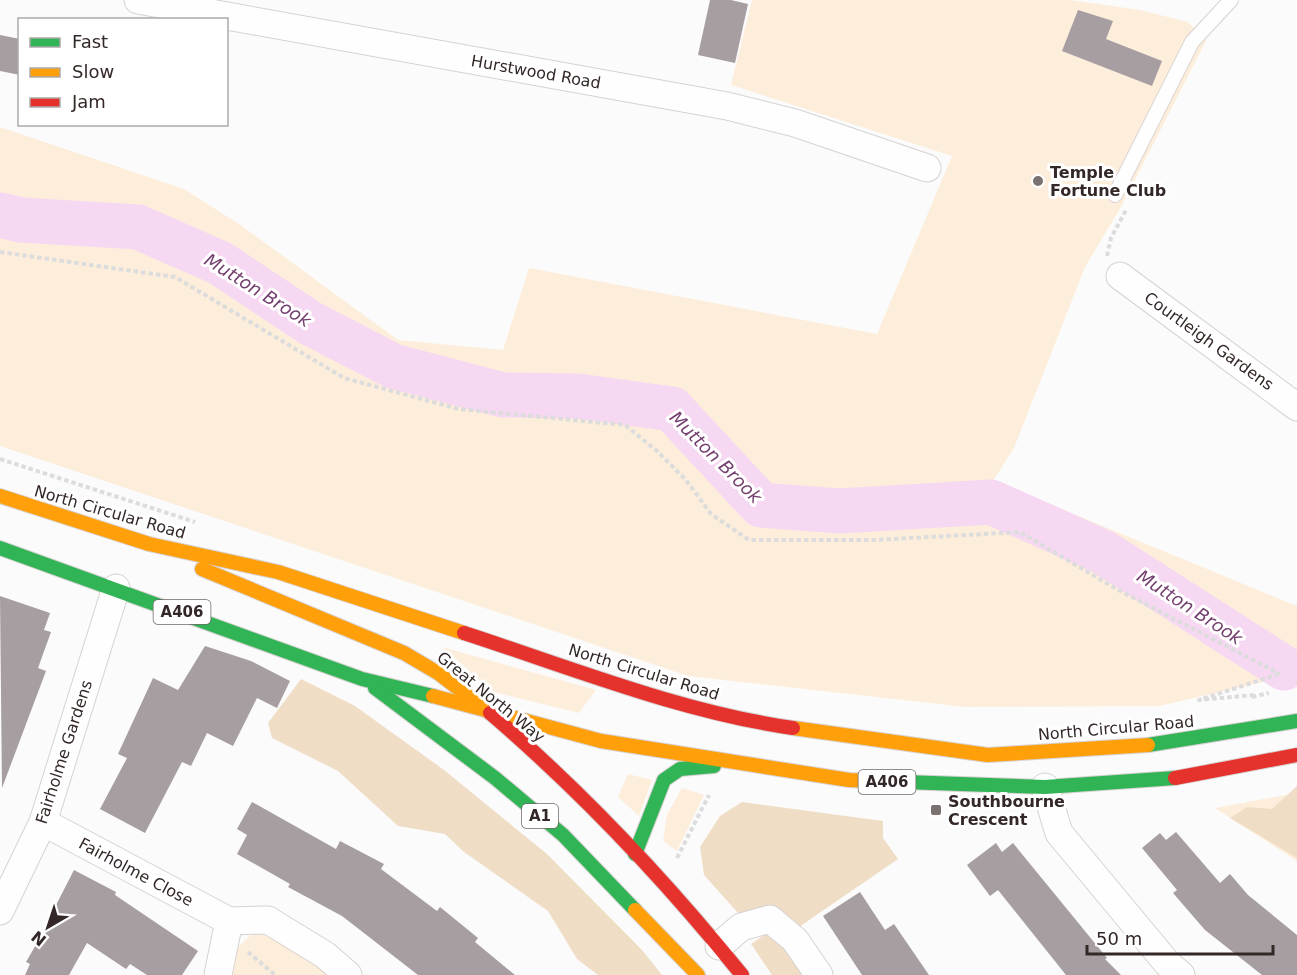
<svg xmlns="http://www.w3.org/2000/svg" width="1297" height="975" viewBox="0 0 1297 975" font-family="'DejaVu Sans',sans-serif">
	<rect width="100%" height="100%" fill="#fbfbfb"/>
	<g fill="#fdeedb">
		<path d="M752 0H1070L1140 10 1188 22 1206 41 1121 207 1085 267 1014 448 993 481 1297 606V674L1159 706 966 707 688 676 0 446V127L184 189 242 226 398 340 503 350 529 268 877 334 952 156 731 85Z"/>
		<path d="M442 647 596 690 579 713 494 692Z"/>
		<path d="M628 774 652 780 639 816 618 797Z"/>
		<path d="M682 788 704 795 677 851 663 841 667 815Z"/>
		<path d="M1297 793V861L1215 808Z"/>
		<path d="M251 935H270L329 975H231L235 950Z"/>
	</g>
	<g fill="#f0ddc6">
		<path d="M301 679 355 706 444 770 547 854 642 950 662 975H598L577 959 548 911 464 852 445 834 398 826 338 771 272 738 268 723Z"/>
		<path d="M1297 786V858L1230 818 1247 807 1272 809Z"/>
		<path d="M742 802 883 821V838L898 859 799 927C776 907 769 902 739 914L704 875 700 847 720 816Z"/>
		<path d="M766 934 792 947 809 975H772L751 944Z"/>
	</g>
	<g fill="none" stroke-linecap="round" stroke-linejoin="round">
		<path stroke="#f7d8f2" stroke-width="45" d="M0 215 21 220 138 227 220 263 310 323 393 366 503 395 578 396 672 409 761 505 839 511 991 502 1103 552 1284 668"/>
	</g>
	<g fill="#a79ea1">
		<path d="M710 0H731L748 4 735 63 698 55Z"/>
		<path d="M1078 10 1113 21 1106 39 1162 61 1152 86 1062 51Z"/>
		<path d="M0 35 20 39V75L0 71Z"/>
		<path d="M0 596 50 613 44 630 51 632 38 668 46 671 2 788Z"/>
		<path d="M205 646 251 661 290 681 277 708 257 698 233 746 207 733 191 766 182 762 145 833 100 809 127 758 118 754 153 678 178 690Z"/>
		<path d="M252 802 336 849 340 841 384 864 381 869 437 911 440 907 478 938 475 942 515 975H418L342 916 288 887 290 884 237 854 247 835 237 829Z"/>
		<path d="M1176 832 1220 883 1230 874 1248 895 1297 935V975H1262L1205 930 1173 893 1177 890 1142 848 1160 833 1166 840Z"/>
		<path d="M996 843 1002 852 1013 843 1107 958 1105 959 1121 975H1066L998 890 990 896 967 865Z"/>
		<path d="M74 870 116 892 115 895 198 951 182 975H147L130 964 126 969 87 943 69 975H25L30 964 26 962 56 910 54 909Z"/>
		<path d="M860 892 885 930 894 924 929 975H862L823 916Z"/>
	</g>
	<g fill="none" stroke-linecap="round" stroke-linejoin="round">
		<defs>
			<path id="lane" d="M1115 195 1192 42 1231 0"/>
			<g id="street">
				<path d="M138 0 727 106 795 123 927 168"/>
				<path d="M1120 276 1297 407"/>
				<path d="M1045 787 1059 833 1167 963 1181 975"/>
				<path d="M43 822 229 921 268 920 325 955 348 975"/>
				<path d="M0 911 43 822 116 588"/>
				<path d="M719 946 741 927 770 919 795 940 819 975"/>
				<path d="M218 975 229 921"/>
			</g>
			<g id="fast">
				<path d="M0 548 362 679 433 696"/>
				<path d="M375 688 495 778 563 835 635 910"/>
				<path d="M1148 745 1297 721"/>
				<path d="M875 781 1045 787 1175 778"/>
				<path d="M635 854 664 780 680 769 714 766"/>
			</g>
			<g id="slow">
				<path d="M0 496 149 544 278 572 464 633"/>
				<path d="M202 569 404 653 438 673 490 713"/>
				<path d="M433 696 601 741 849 780 875 781"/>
				<path d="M793 728 988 755 1148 745"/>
				<path d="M635 910 698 975"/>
			</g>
			<g id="jam">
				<path d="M464 633C572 668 681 712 793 728"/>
				<path d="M490 713C581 791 666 881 742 975"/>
				<path d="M1175 778 1297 755"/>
			</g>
		</defs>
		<use href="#lane" stroke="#d7d2d1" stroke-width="16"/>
		<use href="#street" stroke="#d7d2d1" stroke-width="29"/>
		<use href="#fast" stroke="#d7d2d1" stroke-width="16"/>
		<use href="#slow" stroke="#d7d2d1" stroke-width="16"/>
		<use href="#jam" stroke="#d7d2d1" stroke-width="16"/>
		<g stroke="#dcdcdc" stroke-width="4" stroke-dasharray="4.5 3" stroke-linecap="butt">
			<path d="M0 252 175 277 344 378 459 409 625 425 657 451 686 480 711 514 749 540H874L1020 532 1113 587 1280 674"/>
			<path d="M1107 256 1111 238 1126 210"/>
			<path d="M0 459 195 522"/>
			<path d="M1254 695 1199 700 1279 674"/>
			<path d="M1252 697 1269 693"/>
			<path d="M677 858 709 795"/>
			<path d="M248 952 275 975"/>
		</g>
		<use href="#lane" stroke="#fefefe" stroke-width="14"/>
		<use href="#street" stroke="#fefefe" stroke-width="27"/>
		<use href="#fast" stroke="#30b455" stroke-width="14"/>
		<use href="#slow" stroke="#ff9f0a" stroke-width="14"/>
		<use href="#jam" stroke="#e5322d" stroke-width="14"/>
	</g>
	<g fill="#797271" stroke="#fff" stroke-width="2">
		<circle cx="1038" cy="181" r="6"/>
		<rect x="930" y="804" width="12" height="12" rx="3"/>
	</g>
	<g text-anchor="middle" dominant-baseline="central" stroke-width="6" stroke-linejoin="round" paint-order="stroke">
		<g fill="#fff" stroke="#706868" stroke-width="1.5">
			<rect x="153.5" y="600" width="57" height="24" rx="4.5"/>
			<rect x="858.5" y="770" width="57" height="24" rx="4.5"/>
			<rect x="522" y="804" width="36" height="24" rx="4.5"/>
		</g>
		<g font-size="15" font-weight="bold" fill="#332827">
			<text x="182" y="612">A406</text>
			<text x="887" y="782">A406</text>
			<text x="540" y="816">A1</text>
		</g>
		<g font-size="16" fill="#332827" stroke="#fff">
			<text transform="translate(536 72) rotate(10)">Hurstwood Road</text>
			<text transform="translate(1209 341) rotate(36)">Courtleigh Gardens</text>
			<text transform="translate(110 512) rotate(16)">North Circular Road</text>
			<text transform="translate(644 672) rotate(17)">North Circular Road</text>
			<text transform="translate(491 697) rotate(39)">Great North Way</text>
			<text transform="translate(1116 728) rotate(-5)">North Circular Road</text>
			<text transform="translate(64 752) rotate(-72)">Fairholme Gardens</text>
			<text transform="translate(136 872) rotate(28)">Fairholme Close</text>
		</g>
		<g font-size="16" font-weight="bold" fill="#332827" stroke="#fff" text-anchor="start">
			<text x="1050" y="172">Temple<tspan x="1050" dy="18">Fortune Club</tspan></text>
			<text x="948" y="801">Southbourne<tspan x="948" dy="18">Crescent</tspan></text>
		</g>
		<g font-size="18" font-style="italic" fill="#743f6e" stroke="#fff">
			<text transform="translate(258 290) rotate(32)">Mutton Brook</text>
			<text transform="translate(716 457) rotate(45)">Mutton Brook</text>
			<text transform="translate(1190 607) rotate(33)">Mutton Brook</text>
		</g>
	</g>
	<rect x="18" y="18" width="210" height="108" fill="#ffffff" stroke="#ada9a9" stroke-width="1.5"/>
	<rect x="30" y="38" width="30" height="9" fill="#30b455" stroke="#ada9a9" stroke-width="1.5"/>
	<text x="72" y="48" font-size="18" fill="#332827">Fast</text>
	<rect x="30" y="68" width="30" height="9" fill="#ff9f0a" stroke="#ada9a9" stroke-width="1.5"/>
	<text x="72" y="78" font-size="18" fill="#332827">Slow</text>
	<rect x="30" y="98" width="30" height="9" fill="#e5322d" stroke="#ada9a9" stroke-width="1.5"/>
	<text x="72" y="108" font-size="18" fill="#332827">Jam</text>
	<g transform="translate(48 927) rotate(219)" stroke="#ffffff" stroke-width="4.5" paint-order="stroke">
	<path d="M0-4.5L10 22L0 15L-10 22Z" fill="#332827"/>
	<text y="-9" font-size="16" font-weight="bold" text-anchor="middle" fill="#332827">N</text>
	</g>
	<path d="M1087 945v9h186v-9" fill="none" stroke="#332827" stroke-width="3"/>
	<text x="1096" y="945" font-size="18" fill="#332827" stroke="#ffffff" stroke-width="4.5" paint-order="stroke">50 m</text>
</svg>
